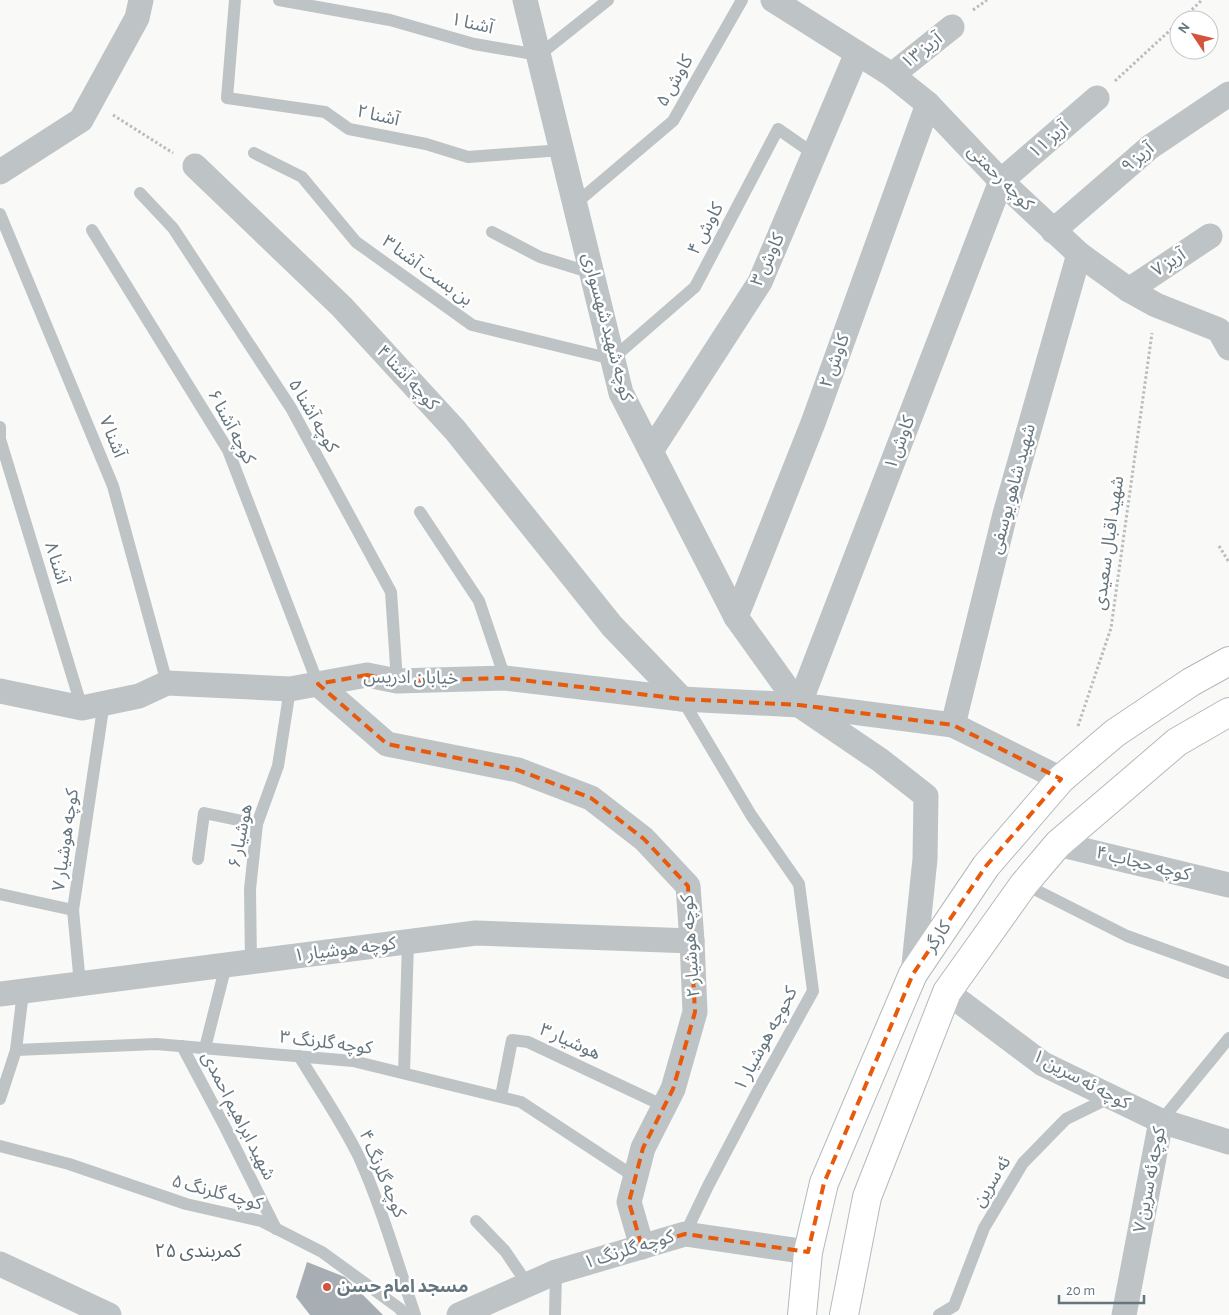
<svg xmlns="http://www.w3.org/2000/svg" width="1229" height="1315" viewBox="0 0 1229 1315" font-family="'Alegreya Sans','Noto Sans Arabic',sans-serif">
	<rect width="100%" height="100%" fill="#f9f9f7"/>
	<path fill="#a6aeb3" d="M307 1262 345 1277 383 1315H310L296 1297Z"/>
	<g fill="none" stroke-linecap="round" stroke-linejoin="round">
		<defs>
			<g id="secondary">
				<path d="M802 1315 808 1252 824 1183 913 974 986 866 1061 779 1115 733 1191 682 1229 661"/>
				<path d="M844 1315 867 1197 947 992 1024 884 1058 844 1177 742 1229 712"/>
			</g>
		</defs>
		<use href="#secondary" stroke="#b3b9bd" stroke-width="30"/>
		<g stroke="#b9bdbf" stroke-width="3" stroke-dasharray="2.5 2.5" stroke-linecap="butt">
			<path d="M973 10 987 0"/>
			<path d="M1181 20 1202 0"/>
			<path d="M1115 81 1179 22"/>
			<path d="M113 115 173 153"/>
			<path d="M1219 546 1229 562"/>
			<path d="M1078 726 1111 628 1152 333"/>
		</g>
		<g stroke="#bec3c6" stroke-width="12">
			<path d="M235 0 227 98 325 112 349 129 426 144 468 157 562 150"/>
			<path d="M279 0 390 20 474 44 539 55 608 0"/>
			<path d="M254 153 302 177 356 242 472 325 612 359 695 287 778 129 814 154"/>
			<path d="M140 193 173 228 291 408 391 592 397 681"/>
			<path d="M575 204 673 121 742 0"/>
			<path d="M0 214 113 486 167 683"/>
			<path d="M92 230 228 450 318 684"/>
			<path d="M492 232 540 257 592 273"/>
			<path d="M0 427V439L82 708"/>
			<path d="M420 512 479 601 505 678"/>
			<path d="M682 699 751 815 799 884 813 991 761 1085 708 1186 685 1234"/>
			<path d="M198 859 204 813 257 824"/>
			<path d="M1024 884 1127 936 1229 973"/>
			<path d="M0 894 73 910"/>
			<path d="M251 962 250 889 257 824 278 766 290 689"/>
			<path d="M80 984 73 910 104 702"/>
			<path d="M182 1046 225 1127 276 1229"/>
			<path d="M205 1048 226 965"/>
			<path d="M16 1050 156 1044 353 1061 521 1102 635 1177"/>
			<path d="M299 1056C319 1089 342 1122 359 1157 382 1208 397 1262 415 1315"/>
			<path d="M404 1073 408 942"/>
			<path d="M501 1096 512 1040 528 1042 664 1106"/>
			<path d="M0 1099 16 1050 23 992"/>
			<path d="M1161 1121 1229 1038"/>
			<path d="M0 1146 69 1164 186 1204 261 1221 322 1252 399 1308 405 1315"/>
			<path d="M476 1221 505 1251 528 1285"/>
			<path d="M555 1315 556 1272"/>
			<path d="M939 1315 954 1306 984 1228 1023 1163 1066 1119 1111 1097"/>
		</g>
		<g stroke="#bec3c6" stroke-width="25">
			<path d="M525 0 621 393 736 617 799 705 880 760 926 796 925 859 913 974"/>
			<path d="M773 0 892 75 928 104 1001 181 1079 254 1129 290 1156 305 1219 330 1229 348"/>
			<path d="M892 75 952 27"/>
			<path d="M195 166 342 307 455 430 612 626 682 699"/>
			<path d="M0 172 81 120 137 18 141 0"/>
			<path d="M1053 231 1150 147 1229 94"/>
			<path d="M1129 290 1210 236"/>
			<path d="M651 451 760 282 857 53"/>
			<path d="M736 617 813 423 928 104"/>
			<path d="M318 684 387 744 518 770 591 798 644 839 688 886 692 941 695 1012 673 1089 643 1148 629 1202 642 1247"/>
			<path d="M0 691 82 708 139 696 167 683 290 689 367 675 397 681 505 678 682 699 799 705 953 725 1061 779"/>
			<path d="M799 705 1001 181 1097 98"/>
			<path d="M953 725 1005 514 1079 254"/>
			<path d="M1058 844 1229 885"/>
			<path d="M947 992 1043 1064 1161 1121 1229 1142"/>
			<path d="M0 994 476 933 692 941"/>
			<path d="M0 1264 109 1315"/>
			<path d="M459 1315 556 1272 685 1234 808 1252"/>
			<path d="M1124 1315 1161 1121"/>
		</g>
		<use href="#secondary" stroke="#fff" stroke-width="28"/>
	</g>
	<path fill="none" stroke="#e8590c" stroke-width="4" stroke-dasharray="10 6" stroke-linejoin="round" d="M367 675 397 681 505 678 682 699 799 705 953 725 1061 779 986 866 913 974 824 1183 808 1252 685 1234 642 1247 629 1202 643 1148 673 1089 695 1012 688 886 644 839 591 798 518 770 387 744 318 684Z"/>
	<circle fill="#d3543d" stroke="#fff" stroke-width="2" cx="327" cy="1287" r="5"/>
	<g text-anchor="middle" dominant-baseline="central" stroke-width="5" stroke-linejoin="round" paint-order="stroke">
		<g font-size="18" fill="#66767f" stroke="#fff">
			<text transform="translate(472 24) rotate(13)">آشنا ۱</text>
			<text transform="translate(922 51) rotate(-38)">آریز ۱۳</text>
			<text transform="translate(675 81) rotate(-60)">کاوش ۵</text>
			<text transform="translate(378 116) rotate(13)">آشنا ۲</text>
			<text transform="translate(1049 140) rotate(-41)">آریز ۱۱</text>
			<text transform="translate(1138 158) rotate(-40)">آریز ۹</text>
			<text transform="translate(1000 178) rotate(45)">کوچه رحمتی</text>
			<text transform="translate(706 229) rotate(-62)">کاوش ۴</text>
			<text transform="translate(768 260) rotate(-65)">کاوش ۳</text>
			<text transform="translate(1169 263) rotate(-33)">آریز ۷</text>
			<text transform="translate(427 271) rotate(36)">بن بست آشنا ۳</text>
			<text transform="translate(607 327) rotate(75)">کوچه شهید شهسواری</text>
			<text transform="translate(835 361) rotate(-70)">کاوش ۲</text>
			<text transform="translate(407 378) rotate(47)">کوچه آشنا ۴</text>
			<text transform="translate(313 416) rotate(60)">کوچه آشنا ۵</text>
			<text transform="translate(231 427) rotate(62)">کوچه آشنا ۶</text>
			<text transform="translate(112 437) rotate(68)">آشنا ۷</text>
			<text transform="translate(900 443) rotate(-69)">کاوش ۱</text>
			<text transform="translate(1013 489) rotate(-75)">شهید شاهو یوسفی</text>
			<text transform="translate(1109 543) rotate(-82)">شهید اقبال سعیدی</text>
			<text transform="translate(56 563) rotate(73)">آشنا ۸</text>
			<text transform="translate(411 678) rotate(1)">خیابان ادریس</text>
			<text transform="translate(241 836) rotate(-79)">هوشیار ۶</text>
			<text transform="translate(66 840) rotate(-82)">کوچه هوشیار ۷</text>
			<text transform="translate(1143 864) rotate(14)">کوچه حجاب ۴</text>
			<text transform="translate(938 937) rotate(-56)">کارگر</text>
			<text transform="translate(691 946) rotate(-94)">کوچه هوشیار ۲</text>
			<text transform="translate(345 950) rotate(-7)">کوچه هوشیار ۱</text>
			<text transform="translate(766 1039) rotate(-62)">کحوچه هوشیار ۱</text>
			<text transform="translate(570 1042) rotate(24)">هوشیار ۳</text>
			<text transform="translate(326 1043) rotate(7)">کوچه گلرنگ ۳</text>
			<text transform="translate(1081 1080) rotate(28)">کوچه ئه سرین ۱</text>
			<text transform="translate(238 1116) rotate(63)">شهید ابراهیم احمدی</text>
			<text transform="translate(382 1174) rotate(67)">کوچه گلرنگ ۴</text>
			<text transform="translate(1150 1180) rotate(-79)">کوچه ئه سرین ۷</text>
			<text transform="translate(992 1182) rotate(-58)">ئه سرین</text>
			<text transform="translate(217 1193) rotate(15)">کوچه گلرنگ ۵</text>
			<text transform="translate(629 1250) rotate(-17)">کوچه گلرنگ ۱</text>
		</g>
		<g font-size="18" font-weight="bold" fill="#66767f" stroke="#fff" text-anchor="start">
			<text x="337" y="1287">مسجد امام حسن</text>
		</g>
		<g font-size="19" fill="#58646b" stroke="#fff">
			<text x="198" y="1251">کمربندی ۲۵</text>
		</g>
	</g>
	<g transform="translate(1194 35) rotate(305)"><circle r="24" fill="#ffffff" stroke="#c2c8cc"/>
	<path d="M0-4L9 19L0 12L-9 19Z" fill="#d3543d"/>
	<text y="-8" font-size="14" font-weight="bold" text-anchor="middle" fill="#66767f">N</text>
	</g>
	<path d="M1059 1295v8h85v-8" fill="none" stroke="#66767f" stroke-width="2.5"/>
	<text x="1066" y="1295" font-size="15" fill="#66767f" stroke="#ffffff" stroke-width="4" paint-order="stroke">20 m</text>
</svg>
